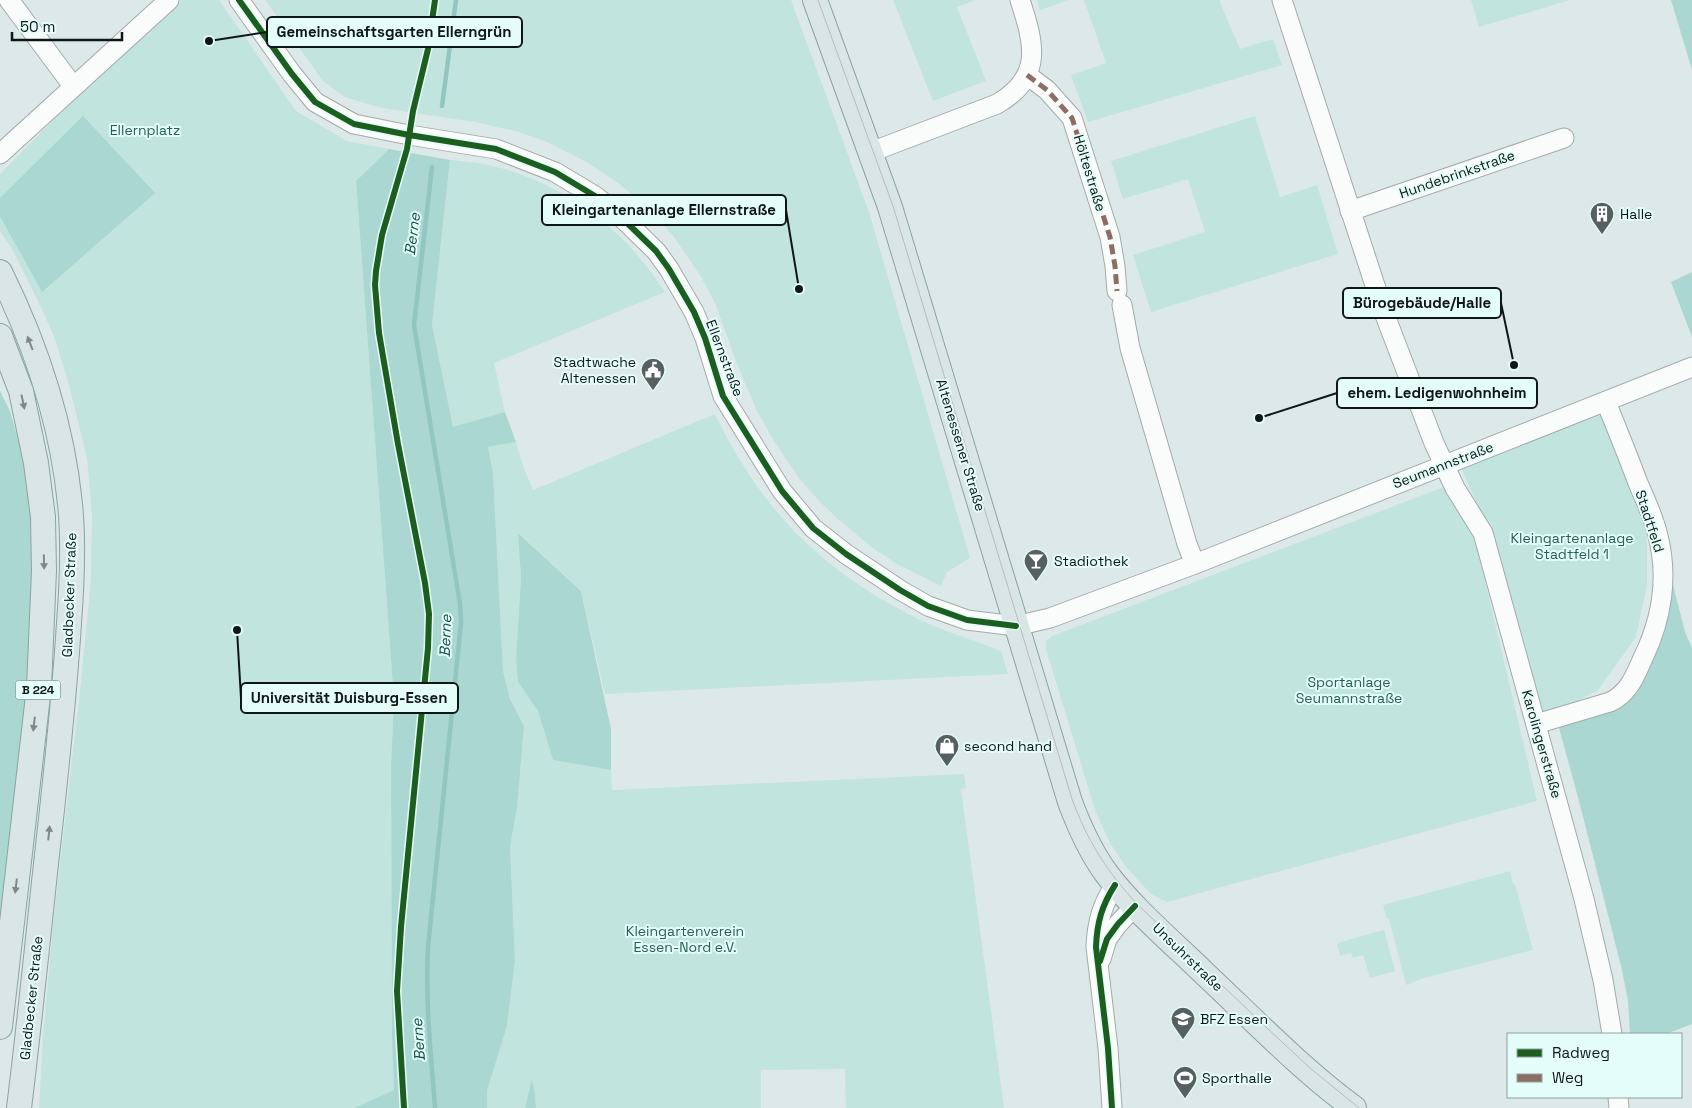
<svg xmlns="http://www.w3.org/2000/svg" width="1692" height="1108" viewBox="0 0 1692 1108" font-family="'Space Grotesk',sans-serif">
	<rect width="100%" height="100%" fill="#dde9e8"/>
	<g fill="#c1e4df">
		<path d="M182 0H219L296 111 347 141 389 149 356 181 394 700 391 765 392 1042 394 1090 354 1108H39L43 1037 53 924 81 682 91 578 92 514 87 458 69 385 54 336 38 301 12 249 0 231V174L80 93Z"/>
		<path d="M265 0H791L869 212 970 558 947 572 941 586 897 564 870 546 839 520 820 502 799 478 774 441 757 411 737 364 715 303 700 275 674 237 645 205 618 183 585 161 547 142 519 132 475 122 381 108 345 97 323 81Z"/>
		<path d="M893 0H976L957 7 986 81 933 101Z"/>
		<path d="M1037 0H1069L1040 10Z"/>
		<path d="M1084 0H1219L1240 49 1273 39 1282 65 1088 122 1071 75 1106 63Z"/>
		<path d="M1471 0H1570L1479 27Z"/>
		<path d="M1255 116 1280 197 1317 185 1338 254 1151 312 1133 255 1205 232 1188 179 1123 199 1111 161Z"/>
		<path d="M450 160C461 161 473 162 484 164 546 177 603 212 643 262 651 271 658 282 665 292L494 363 505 412 453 428 432 325Z"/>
		<path d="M715 414C761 510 821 570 916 618 943 631 973 640 1001 651L1008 674 605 694 581 591 519 533 521 577 516 659 518 682 538 711 553 760 611 770 612 790 964 774 966 788 961 789 1004 1108H846L845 1069 761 1070V1108H536L535 1094 532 1080 525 1108H487V1091L507 1026 515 960 510 847 517 808 524 726 510 699 503 671 493 473 488 447 516 442 522 463 533 490Z"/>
		<path d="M1601 415 1647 533V585L1636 637 1598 690 1543 719 1490 533 1461 468Z"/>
		<path d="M1447 486 1475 538 1537 801 1167 902 1151 894 1126 867 1110 843 1095 810 1046 649V641L1052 636Z"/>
		<path d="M1510 871 1513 884H1515L1533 950 1424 978 1406 985 1389 919H1387L1383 905Z"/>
		<path d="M1384 930 1395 971 1370 978 1363 955 1353 958 1351 953 1340 956 1337 943Z"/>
	</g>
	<g fill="#aad7d1">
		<path d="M1671 0H1692V70Z"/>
		<path d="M83 116 155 193 42 292 0 216V198Z"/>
		<path d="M389 149 450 160 432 325 453 427 505 412 516 442 488 447 493 473 503 671 510 699 524 726 517 808 510 847 515 960 507 1026 487 1091V1108H354L394 1090 392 1042 391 765 394 700 356 181Z"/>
		<path d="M1692 272V337L1671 282Z"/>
		<path d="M0 391 10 411 27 472 39 571 0 966Z"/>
		<path d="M518 533 581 591 611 729V770L553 760 538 711 518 682 516 659 521 577Z"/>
		<path d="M1671 577 1685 632 1692 648V1024L1666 1034H1630L1628 1001 1622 970 1579 801 1559 728 1615 706Z"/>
		<path d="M532 1079 535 1094 536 1108H525Z"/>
	</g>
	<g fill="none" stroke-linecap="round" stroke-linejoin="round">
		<g stroke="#91c7c0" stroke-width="4.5">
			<path d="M442 106 456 0"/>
			<path d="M432 167 414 325 460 604 461 623 428 947C425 1001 431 1054 435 1108"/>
		</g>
		<defs>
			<g id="minor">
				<path d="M9 0 73 86"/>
				<path d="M239 0 292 74 315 102 354 124 409 135 496 149 555 172 595 196 621 217 656 251 669 269 694 312 705 338 723 396 782 491 813 528 846 554 900 590 928 606 967 620 1016 626 1050 618 1195 564 1692 367"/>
				<path d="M1282 0 1383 310 1434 443 1455 488 1483 533 1584 899 1603 980 1612 1034"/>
				<path d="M1027 75 1047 90 1072 118 1110 237 1115 266 1117 291"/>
				<path d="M871 152 997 104C1044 77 1034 43 1020 0"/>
				<path d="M0 154 169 0"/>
				<path d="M1350 211 1564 138"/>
				<path d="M1122 305 1130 348 1187 544 1195 564"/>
				<path d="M1536 724 1610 702C1629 693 1635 676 1643 658 1662 619 1669 575 1657 532 1653 516 1645 499 1638 483 1628 456 1617 429 1606 402"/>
				<path d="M1101 959 1107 939 1118 924 1135 906"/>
				<path d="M1618 1097 1619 1108"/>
				<path d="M1112 1108 1108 1048 1096 947C1097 922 1102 905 1115 885"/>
			</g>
			<g id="major">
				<path d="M815 0 890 207 1070 802C1079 826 1090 851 1106 873 1132 908 1172 942 1204 973 1253 1019 1300 1068 1354 1108"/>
				<path d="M0 272C36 345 62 423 70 504 74 543 72 584 69 623 65 689 58 754 51 819 40 915 31 1012 19 1108"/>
				<path d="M0 336 21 391 36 463 43 517 44 571 39 687 0 1027"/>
			</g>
		</defs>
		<use href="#minor" stroke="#a2abaa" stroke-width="21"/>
		<use href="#major" stroke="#89a3a0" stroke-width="26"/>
		<use href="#minor" stroke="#fafcfc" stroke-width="19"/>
		<use href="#major" stroke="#dae6e5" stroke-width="24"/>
		<path stroke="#b9bcbc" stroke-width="1" d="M818 0 893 206 1072 799C1088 842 1106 870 1137 904L1268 1029 1310 1068 1359 1108"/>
		<path stroke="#8d6e63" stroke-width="5" stroke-dasharray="10 5" stroke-linecap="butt" d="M1027 75 1047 90 1072 118 1110 237 1115 266 1117 291"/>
		<defs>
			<g id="cycleway">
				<path d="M239 0 292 74 315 102 354 124 409 135 496 149 555 172 595 196 621 217 656 251 669 269 694 312 705 338 723 396 782 491 813 528 846 554 900 590 928 606 967 620 1016 626"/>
				<path d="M1100 961 1107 939 1118 924 1135 906"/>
				<path d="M404 1108 397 991 401 927 428 648 429 614 425 583 398 444 379 333 375 285 376 271 382 235 407 149 413 111 428 49 435 0"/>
				<path d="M1112 1108 1108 1048 1096 947C1097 922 1102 905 1115 885"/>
			</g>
		</defs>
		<use href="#cycleway" stroke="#e4fdf9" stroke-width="9"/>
		<use href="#cycleway" stroke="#1b5e20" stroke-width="6"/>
	</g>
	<defs><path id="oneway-solid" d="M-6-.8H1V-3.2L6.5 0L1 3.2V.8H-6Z" transform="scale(1.25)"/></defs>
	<g fill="#7f8988">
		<use href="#oneway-solid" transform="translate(30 343) rotate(-111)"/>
		<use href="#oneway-solid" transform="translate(23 402) rotate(78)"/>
		<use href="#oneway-solid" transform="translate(44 562) rotate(89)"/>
		<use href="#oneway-solid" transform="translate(34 724) rotate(97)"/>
		<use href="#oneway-solid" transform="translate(49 833) rotate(-84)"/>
		<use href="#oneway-solid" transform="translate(16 886) rotate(97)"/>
	</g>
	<defs>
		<symbol id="building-pin" viewBox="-11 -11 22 30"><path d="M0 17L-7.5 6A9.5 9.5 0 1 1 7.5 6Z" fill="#576060" stroke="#e4fdf9"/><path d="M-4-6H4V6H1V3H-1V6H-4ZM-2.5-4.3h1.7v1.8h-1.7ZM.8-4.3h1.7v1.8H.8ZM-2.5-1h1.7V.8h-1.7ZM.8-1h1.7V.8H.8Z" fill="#fff"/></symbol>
		<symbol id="civic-pin" viewBox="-11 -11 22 30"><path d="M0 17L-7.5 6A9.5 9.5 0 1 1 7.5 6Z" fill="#576060" stroke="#e4fdf9"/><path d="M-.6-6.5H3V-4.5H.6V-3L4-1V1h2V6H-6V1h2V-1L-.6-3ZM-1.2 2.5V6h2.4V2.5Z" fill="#fff"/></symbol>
		<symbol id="bar-pin" viewBox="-11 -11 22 30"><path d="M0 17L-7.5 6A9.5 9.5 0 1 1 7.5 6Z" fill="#576060" stroke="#e4fdf9"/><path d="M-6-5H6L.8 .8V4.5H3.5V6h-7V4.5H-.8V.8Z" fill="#fff"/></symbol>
		<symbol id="shop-pin" viewBox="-11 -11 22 30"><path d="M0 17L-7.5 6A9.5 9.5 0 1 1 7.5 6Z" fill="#576060" stroke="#e4fdf9"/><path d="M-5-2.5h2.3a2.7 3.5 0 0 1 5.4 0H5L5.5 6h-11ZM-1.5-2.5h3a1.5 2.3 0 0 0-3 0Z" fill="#fff"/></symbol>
		<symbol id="school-pin" viewBox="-11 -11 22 30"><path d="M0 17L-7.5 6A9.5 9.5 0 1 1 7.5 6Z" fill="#576060" stroke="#e4fdf9"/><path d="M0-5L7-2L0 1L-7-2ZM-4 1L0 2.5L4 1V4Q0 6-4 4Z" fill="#fff"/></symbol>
		<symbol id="stadium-pin" viewBox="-11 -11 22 30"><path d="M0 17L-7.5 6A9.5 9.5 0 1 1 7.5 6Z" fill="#576060" stroke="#e4fdf9"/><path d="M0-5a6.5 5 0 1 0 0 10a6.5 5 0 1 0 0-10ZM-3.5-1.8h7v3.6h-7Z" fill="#fff"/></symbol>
	</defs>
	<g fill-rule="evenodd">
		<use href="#building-pin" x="1588" y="200" width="28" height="38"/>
		<use href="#civic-pin" x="639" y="356" width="28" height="38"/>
		<use href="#bar-pin" x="1022" y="547" width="28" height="38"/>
		<use href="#shop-pin" x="933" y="732" width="28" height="38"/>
		<use href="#school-pin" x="1169" y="1005" width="28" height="38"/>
		<use href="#stadium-pin" x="1171" y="1064" width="28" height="38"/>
	</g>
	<g text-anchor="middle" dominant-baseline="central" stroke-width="4" stroke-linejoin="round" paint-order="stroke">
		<rect fill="#e4fdf9" stroke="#4f5c5a" stroke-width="1" x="15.5" y="680.5" width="45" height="19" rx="4"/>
		<g font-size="12" font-weight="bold" fill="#0f1716">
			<text x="38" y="690">B 224</text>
		</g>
		<g font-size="14" fill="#25605a" stroke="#e4fdf9">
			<text x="145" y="130">Ellernplatz</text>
			<text x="1572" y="538">Kleingartenanlage<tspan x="1572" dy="16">Stadtfeld 1</tspan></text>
			<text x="1349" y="682">Sportanlage<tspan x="1349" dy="16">Seumannstraße</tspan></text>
			<text x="685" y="931">Kleingartenverein<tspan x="685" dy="16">Essen-Nord e.V.</tspan></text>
		</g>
		<g font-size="14" fill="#0f1716" stroke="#e4fdf9">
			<text transform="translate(1090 173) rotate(73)">Höltestraße</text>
			<text transform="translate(1457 174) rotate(-19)">Hundebrinkstraße</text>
			<text transform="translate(725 358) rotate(69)">Ellernstraße</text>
			<text transform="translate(961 445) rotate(73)">Altenessener Straße</text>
			<text transform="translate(1443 465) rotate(-21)">Seumannstraße</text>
			<text transform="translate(1650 521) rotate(72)">Stadtfeld</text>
			<text transform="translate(69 595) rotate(-88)">Gladbecker Straße</text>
			<text transform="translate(1542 744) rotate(74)">Karolingerstraße</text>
			<text transform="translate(1188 957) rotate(44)">Unsuhrstraße</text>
			<text transform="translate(31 998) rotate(-84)">Gladbecker Straße</text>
		</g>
		<g font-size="14" fill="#0f1716" stroke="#e4fdf9" text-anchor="start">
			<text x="1620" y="214">Halle</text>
			<text x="636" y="362" text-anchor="end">Stadtwache<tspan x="636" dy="16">Altenessen</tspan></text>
			<text x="1054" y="561">Stadiothek</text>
			<text x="964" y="746">second hand</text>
			<text x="1200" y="1019">BFZ Essen</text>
			<text x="1202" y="1078">Sporthalle</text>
		</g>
		<g font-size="15" font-style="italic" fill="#13514b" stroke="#e4fdf9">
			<text transform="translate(412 234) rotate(-83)">Berne</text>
			<text transform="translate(445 636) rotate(-88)">Berne</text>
			<text transform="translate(418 1040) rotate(-94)">Berne</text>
		</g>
	</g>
	<path fill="none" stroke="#0f1716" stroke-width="2" d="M209 41L267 32M799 289L786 210M1514 365L1501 303M1259 418L1337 393M237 630L241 698"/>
	<g fill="#0f1716" stroke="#e4fdf9" stroke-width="2">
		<circle cx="209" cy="41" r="5"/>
		<circle cx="799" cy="289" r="5"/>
		<circle cx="1514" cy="365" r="5"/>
		<circle cx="1259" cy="418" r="5"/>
		<circle cx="237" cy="630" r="5"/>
	</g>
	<g fill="#e4fdf9" stroke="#0f1716" stroke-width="2">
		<rect x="267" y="17" width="255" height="30" rx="5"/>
		<rect x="542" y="195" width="244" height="30" rx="5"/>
		<rect x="1343" y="288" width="158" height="30" rx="5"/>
		<rect x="1337" y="378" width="200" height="30" rx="5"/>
		<rect x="241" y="683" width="217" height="30" rx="5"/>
	</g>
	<g font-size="15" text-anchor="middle" font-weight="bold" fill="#0f1716">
		<text x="394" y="37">Gemeinschaftsgarten Ellerngrün</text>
		<text x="664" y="215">Kleingartenanlage Ellernstraße</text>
		<text x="1422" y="308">Bürogebäude/Halle</text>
		<text x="1437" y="398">ehem. Ledigenwohnheim</text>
		<text x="349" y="703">Universität Duisburg-Essen</text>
	</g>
	<rect x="1507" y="1033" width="175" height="65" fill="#e4fdf9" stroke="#8fa19e"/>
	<rect x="1517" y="1049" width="25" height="8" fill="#1b5e20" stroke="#8fa19e"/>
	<text x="1552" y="1058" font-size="15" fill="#0f1716">Radweg</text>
	<rect x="1517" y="1074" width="25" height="8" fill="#8d6e63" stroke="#8fa19e"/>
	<text x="1552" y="1083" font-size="15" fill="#0f1716">Weg</text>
	<path d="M12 32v8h110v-8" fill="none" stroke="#0f1716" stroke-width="2.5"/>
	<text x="20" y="32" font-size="15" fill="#0f1716" stroke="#e4fdf9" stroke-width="4" paint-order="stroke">50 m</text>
</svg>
